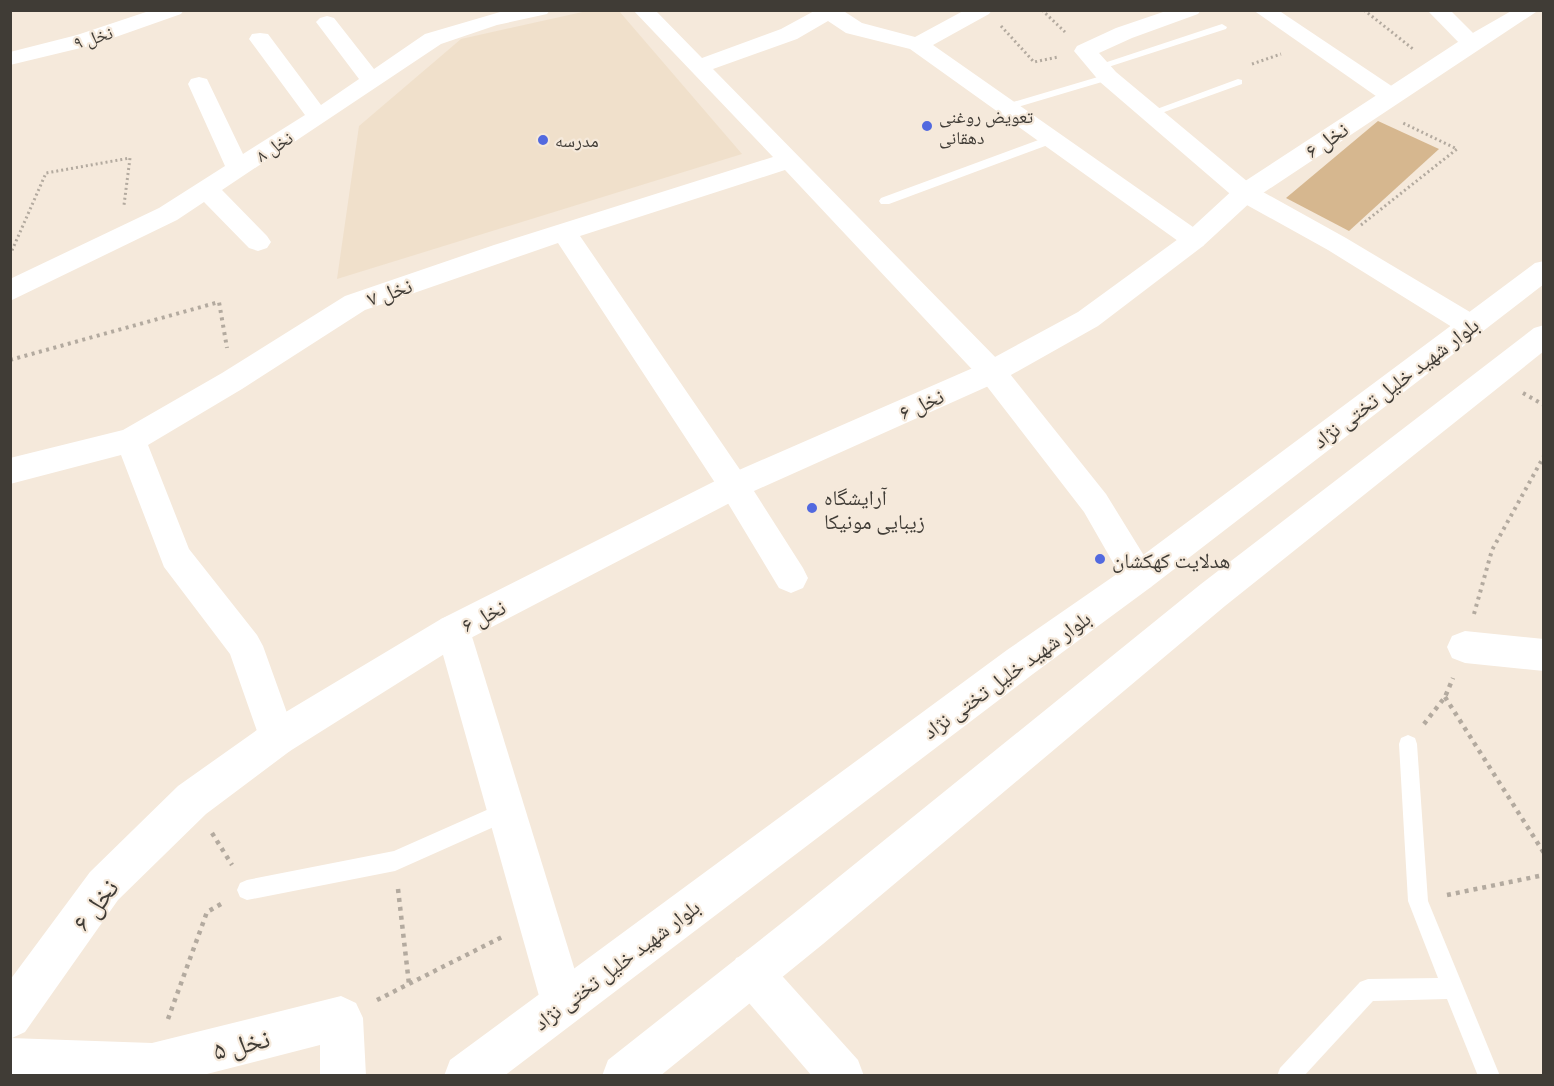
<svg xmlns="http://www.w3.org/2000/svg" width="1554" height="1086" viewBox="0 0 1554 1086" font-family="'Exo 2','Noto Naskh Arabic',sans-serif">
	<rect width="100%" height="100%" fill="#f5e9db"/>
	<path fill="#f0e0cb" d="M587 11H619L742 154 337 279 359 126 461 39Z"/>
	<path fill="#d6b78f" d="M1378 121 1439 149 1349 231 1286 198Z"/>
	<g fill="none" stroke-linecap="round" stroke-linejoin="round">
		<g stroke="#b3aa9f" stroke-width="3" stroke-dasharray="2 3" stroke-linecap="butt">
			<path d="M1042 10 1065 32"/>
			<path d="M1364 10 1413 49"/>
			<path d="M1001 26 1034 62 1058 57"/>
			<path d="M1252 64 1281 54"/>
			<path d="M1361 225 1457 149 1403 123"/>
			<path d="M10 255 46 173 130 158 124 205"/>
		</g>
		<g stroke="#b3aa9f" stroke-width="4" stroke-dasharray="3 4.5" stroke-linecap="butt">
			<path d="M10 360 219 302 227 348"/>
			<path d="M1523 393 1544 405"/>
			<path d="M1474 614 1492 550 1544 456"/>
		</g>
		<g stroke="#b3aa9f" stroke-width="4.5" stroke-dasharray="4 5" stroke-linecap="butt">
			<path d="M1445 697 1544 853"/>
			<path d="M1424 724 1445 697 1453 678"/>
			<path d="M212 833 232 865"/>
			<path d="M398 889 409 984"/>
			<path d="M1447 895 1544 875"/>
			<path d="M377 1000 504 936"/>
			<path d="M168 1019 207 912 221 904"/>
		</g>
		<g fill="#fff" fill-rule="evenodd">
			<path d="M1222 24 1227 27 1226 29 1102 69H1094L1092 67Z"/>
			<path d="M1108 74 1114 77 1112 79 1011 109H1003L1001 107 1003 105Z"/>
			<path d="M1238 79 1242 80V84L1156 115H1148L1146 113Z"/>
			<path d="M1052 135 1056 136V142L889 204H881L879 201 881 198Z"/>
			<path d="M1408 735 1415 738 1417 744 1428 901 1500 1076H1478L1447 999 1373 1001 1304 1076H1277L1280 1068 1360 982 1368 979 1438 978 1408 901 1399 744 1401 738Z"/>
			<path d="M507 801 514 804 517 811 514 818 395 871 247 900 240 897 237 890 240 883 247 880 394 851Z"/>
		</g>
		<g fill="#fff" fill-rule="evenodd">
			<path d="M152 10H184L181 14 93 45 10 65V52L77 35Z"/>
			<path d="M507 10H550L547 14 497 25 441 44 222 190 267 236 271 242 267 248 258 251 249 248 204 202 177 220 10 301V279L159 208 225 166 188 84 191 79 199 77 207 79 243 154 305 115 249 39 252 34 260 33 268 34 321 105 359 79 316 22 320 18 327 16 334 18 374 69 425 34Z"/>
			<path d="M633 10H655L702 58 781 29 816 10H842L862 23 915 37 965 10H992L989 14 933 45 1203 234 1207 240 1203 246 1194 249 1185 246 910 49 846 33 828 21 797 39 713 69 1002 364 1106 494 1151 567 1156 577 1151 587 1139 592 1127 587 1084 512 982 380 785 170 580 236 745 477 803 568 808 578 803 588 791 593 779 588 723 495 558 243 365 310 242 389 148 445 189 549 257 635 263 646 296 738 290 751 277 756 264 751 230 654 164 567 121 455 10 484V458L123 430 222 373 345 296 494 245 773 157Z"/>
			<path d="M1169 10H1201L1198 14 1132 38 1099 53 1116 72 1254 187 1346 238 1480 318 1484 325 1480 332 1470 335 1460 332 1328 250 1236 199 1100 82 1074 51 1077 46 1116 28Z"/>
			<path d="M1253 10H1278L1399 91 1402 96 1399 101 1391 103 1383 101Z"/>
			<path d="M1427 10H1450L1483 43 1480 48 1472 50 1464 48Z"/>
			<path d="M453 614 465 619 470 630 585 1003 578 1018 563 1025 548 1018 541 1003 436 630 441 619Z"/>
			<path d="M1465 631 1544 639V671L1465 663 1452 658 1447 647 1452 636Z"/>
			<path d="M751 952 766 958 858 1060 864 1076H812L736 988 730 973 736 958Z"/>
			<path d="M341 996 356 1003 363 1018 366 1076H320V1045L199 1076H10V1038L152 1043Z"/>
		</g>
		<g fill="#fff" fill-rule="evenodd">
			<path d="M1513 10H1539L1254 199 1203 246 1098 326 1002 380 745 495 465 641 290 751 206 814 118 900 25 1032 10 1039V980L90 872 178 786 264 725 441 619 723 477 982 364 1078 312 1185 234 1236 187 1464 38Z"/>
			<path d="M1544 261V284L1151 587 1033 674 504 1076H444L450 1060 1007 650 1127 567 1535 263Z"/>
			<path d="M1544 325V351L1225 606 823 944 660 1076H602L608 1060 793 914 1201 584 1534 328Z"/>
		</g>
	</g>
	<g fill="#5269df" stroke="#f5e9db" stroke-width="2">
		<circle cx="927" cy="126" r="6"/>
		<circle cx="543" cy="140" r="6"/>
		<circle cx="812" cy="508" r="6"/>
		<circle cx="1100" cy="559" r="6"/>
	</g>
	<g text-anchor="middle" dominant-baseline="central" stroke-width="4.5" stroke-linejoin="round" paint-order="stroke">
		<g font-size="18" fill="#403c36" stroke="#f5e9db">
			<text transform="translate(93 37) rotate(-17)">نخل ۹</text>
			<text transform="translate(274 146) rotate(-33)">نخل ۸</text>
		</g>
		<g font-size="18" fill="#403c36" stroke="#f5e9db" text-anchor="start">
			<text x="939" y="116">تعویض روغنی<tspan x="939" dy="21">دهقانی</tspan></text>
			<text x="555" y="140">مدرسه</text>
		</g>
		<g font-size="21" fill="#403c36" stroke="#f5e9db">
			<text transform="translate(1326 139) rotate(-34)">نخل ۶</text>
			<text transform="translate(389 291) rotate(-19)">نخل ۷</text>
			<text transform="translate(1395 382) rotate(-37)">بلوار شهید خلیل تختی نژاد</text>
			<text transform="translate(921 403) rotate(-24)">نخل ۶</text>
			<text transform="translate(483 615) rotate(-27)">نخل ۶</text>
			<text transform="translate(1006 674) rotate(-36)">بلوار شهید خلیل تختی نژاد</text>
			<text transform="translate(616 964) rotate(-37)">بلوار شهید خلیل تختی نژاد</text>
		</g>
		<g font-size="21" fill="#403c36" stroke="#f5e9db" text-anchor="start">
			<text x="824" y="496">آرایشگاه<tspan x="824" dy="24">زیبایی مونیکا</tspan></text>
			<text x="1112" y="559">هدلایت کهکشان</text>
		</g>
		<g font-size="26" fill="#403c36" stroke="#f5e9db">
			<text transform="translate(94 904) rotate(-52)">نخل ۶</text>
			<text transform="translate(241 1043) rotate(-14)">نخل ۵</text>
		</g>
	</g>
	<rect width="1554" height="1086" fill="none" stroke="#403c36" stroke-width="24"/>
</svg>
